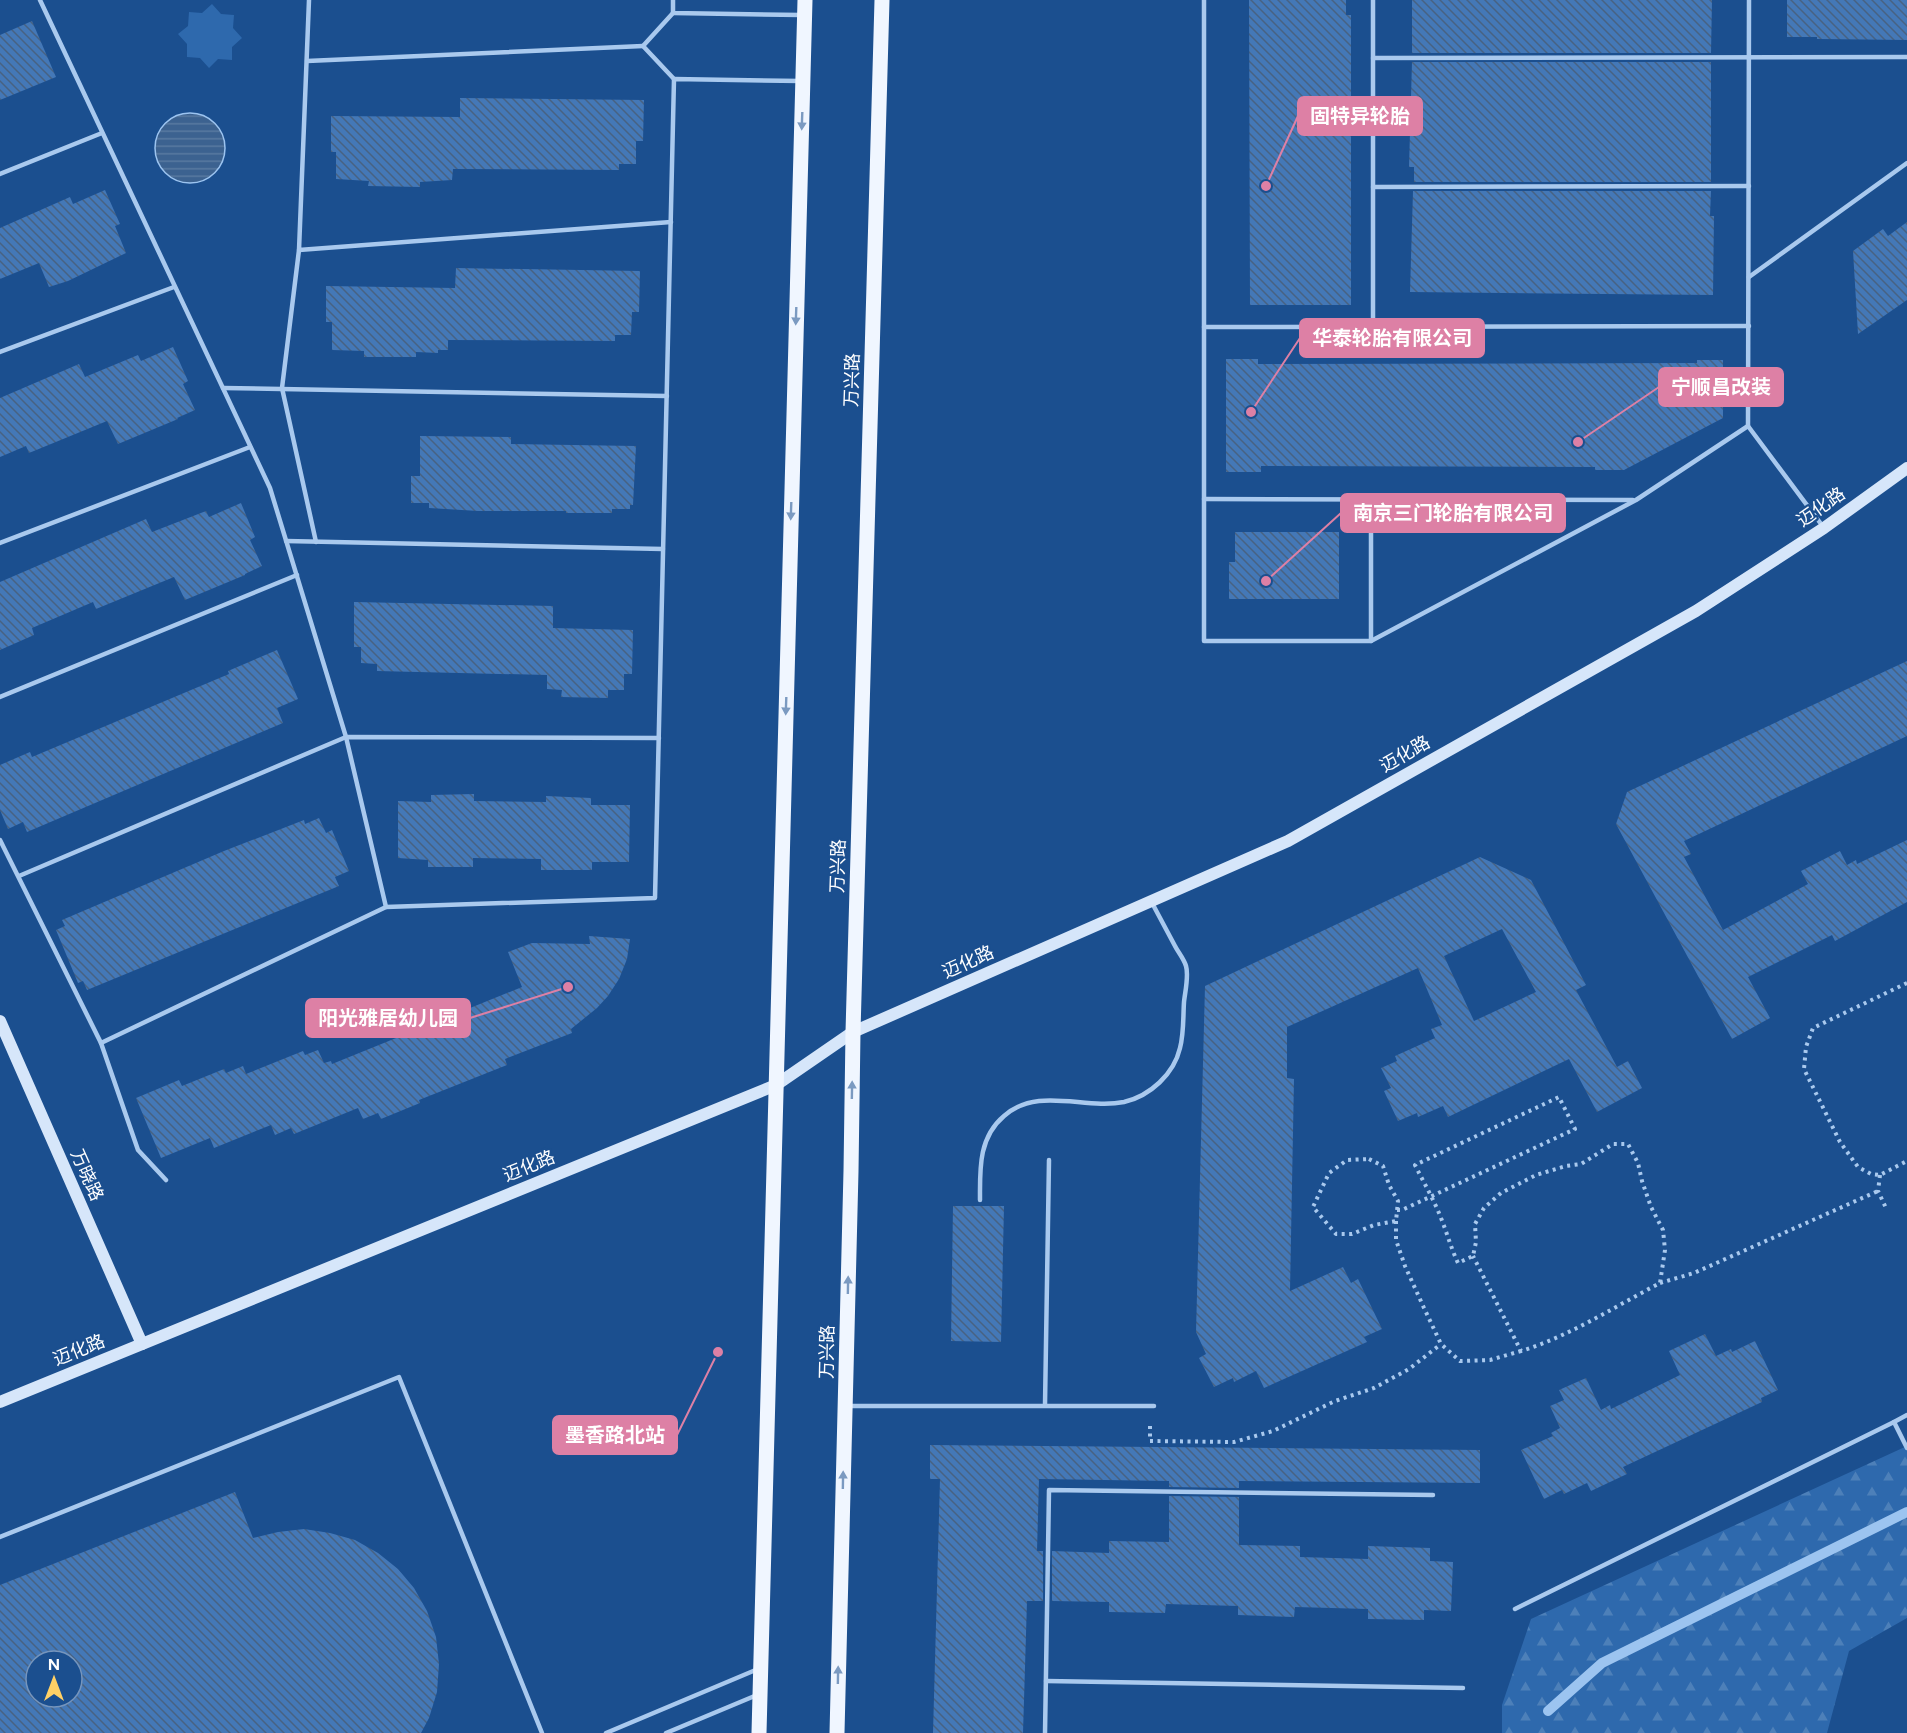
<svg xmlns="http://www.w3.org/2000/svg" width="1907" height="1733" viewBox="0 0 1907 1733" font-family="Figtree,'Noto Sans SC',sans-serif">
	<defs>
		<pattern id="forest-firs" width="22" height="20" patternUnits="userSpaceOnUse" patternTransform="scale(1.5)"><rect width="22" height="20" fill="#2e69ad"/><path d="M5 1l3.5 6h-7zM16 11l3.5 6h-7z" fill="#4d80b9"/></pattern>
		<pattern id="water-rules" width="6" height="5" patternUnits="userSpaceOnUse" patternTransform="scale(1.5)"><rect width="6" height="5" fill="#3c6290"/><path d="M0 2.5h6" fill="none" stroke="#597aa1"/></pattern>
		<pattern id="building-back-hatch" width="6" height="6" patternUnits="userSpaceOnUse" patternTransform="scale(1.5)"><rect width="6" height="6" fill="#4478b7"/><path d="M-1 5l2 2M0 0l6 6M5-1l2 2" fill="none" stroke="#486282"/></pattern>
	</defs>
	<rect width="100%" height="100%" fill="#1b4f8f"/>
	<path fill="#2e69ad" d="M212 4 221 14 234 15 233 28 242 38 232 47V60L218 59 209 68 200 58 187 57V44L178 34 188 26 189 12 202 13Z"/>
	<path fill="url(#forest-firs)" d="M1907 1446V1618L1849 1651 1827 1733H1502V1705L1531 1619Z"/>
	<circle fill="url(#water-rules)" stroke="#9cc4f0" stroke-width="1.5" cx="190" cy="148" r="35"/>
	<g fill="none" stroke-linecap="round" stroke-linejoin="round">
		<path stroke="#9cc4f0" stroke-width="10" d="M1548 1711 1602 1663 1907 1512"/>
	</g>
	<g fill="url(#building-back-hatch)" fill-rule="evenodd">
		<path d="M1249 0H1346V15H1351V305H1250Z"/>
		<path d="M1412 0H1712L1711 53H1412Z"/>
		<path d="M1787 0H1907V40L1817 39V37H1787Z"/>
		<path d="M32 21 56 77 0 100V35Z"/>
		<path d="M1412 62H1711V182H1414V167H1409Z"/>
		<path d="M460 98 644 100 643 141H636V164H619V170L453 169 452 180 420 182V187L368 186 369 181 336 179V152H331V116L460 117Z"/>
		<path d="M105 190 120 224 115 226 126 253 68 281 49 287 39 263 0 279V228L70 197 73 204Z"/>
		<path d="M1413 191H1711L1710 216H1714L1713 295 1410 292Z"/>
		<path d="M1907 222V300L1858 334 1853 251 1883 229 1888 236Z"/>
		<path d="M456 268 640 271 639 312H632L631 335H615V341L448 340V350H438V353L416 352V357H364V351L332 350V322H326V286L455 288Z"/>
		<path d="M173 347 188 381 183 384 195 410 177 418 178 419 118 444 107 421 29 453 26 446 0 457V398L79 364 85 377 138 355 141 361Z"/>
		<path d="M1226 359H1258V364L1697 363V360H1723V418L1624 470H1595V467L1261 466V472H1226Z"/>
		<path d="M420 436 511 437V444L636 446 633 505H630V509H612V513H566V511H478L429 508V503H411V476H420Z"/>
		<path d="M241 503 255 537 250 540 262 566 245 574V575L185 600 174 577 96 609 93 602 32 628 34 635 0 650V582L146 519 152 532 206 511 209 517Z"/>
		<path d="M1235 532H1339V599H1229V562H1235Z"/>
		<path d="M354 602 553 606V628L633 630 632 674H624V690H608V698L561 697 562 690 547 689V675L377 671V664L361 663V647H354Z"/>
		<path d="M277 650 298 699 277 708 283 723 27 832 23 822 8 829 0 810V765L30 752 32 757 229 674 228 671Z"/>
		<path d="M1907 661V736L1684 841 1691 854 1684 857 1723 930 1808 884 1801 871 1840 851 1847 865 1856 860 1857 864 1907 840V902L1835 941 1832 935 1748 977 1770 1018 1732 1039 1616 824 1627 792Z"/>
		<path d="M474 794V801L546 802V796L591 798V805H630L629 862H592V870H541V859L473 858V867H428V860L398 858V801L431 802V795Z"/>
		<path d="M319 818 326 833 332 830 349 871 335 877 339 886 87 990 83 981 78 983 56 930 65 926 62 920 224 851 304 820 305 824Z"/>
		<path d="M1480 857 1531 880 1586 985 1576 990 1617 1067 1628 1061 1642 1088 1597 1112 1569 1059 1448 1117 1443 1106 1418 1117 1417 1113 1398 1121 1384 1091 1391 1088 1381 1068 1397 1061 1395 1056 1435 1038 1431 1029 1442 1025 1418 968 1287 1027V1078L1294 1079 1290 1291 1343 1267 1351 1283 1358 1279 1382 1329 1364 1337 1367 1342 1264 1388 1256 1371 1234 1382 1233 1378 1214 1387 1199 1358 1206 1354 1196 1332 1205 986ZM1502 929 1536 992 1474 1021 1444 956Z"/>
		<path d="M589 936 630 939 627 959 619 979 608 996 597 1008 571 1029 572 1033 505 1059 507 1065 419 1100 420 1103 381 1119 378 1113 363 1119 358 1108 294 1134 291 1128 275 1135 271 1125 214 1148 210 1138 161 1158 136 1098 179 1080 182 1086 224 1069 226 1073 243 1066 246 1074 303 1051 305 1055 318 1050 324 1063 331 1061 332 1064 522 987 508 952 532 943 590 944Z"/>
		<path d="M953 1206H1004L1001 1342 951 1341Z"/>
		<path d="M1705 1334 1716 1356 1731 1349 1732 1352 1755 1341 1778 1390 1761 1398 1762 1402 1623 1467 1627 1474 1591 1491 1587 1483 1564 1494 1562 1490 1544 1499 1521 1450 1553 1436 1551 1433 1560 1428 1550 1406 1564 1400 1559 1390 1586 1378 1601 1410 1610 1405 1611 1409 1680 1375 1669 1351Z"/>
		<path d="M930 1445 1480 1450V1483L1239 1481V1488L1169 1487V1481L1039 1479 1037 1551H1043V1601H1027L1023 1733H933L940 1479H930Z"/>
		<path d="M235 1492 253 1538 278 1532 304 1529 330 1533 355 1540 378 1553 398 1569 414 1588 427 1611 436 1637 439 1664 437 1692 429 1718 421 1733H0V1585ZM36 1661H72V1697H36Z"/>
		<path d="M1169 1496 1239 1497V1545L1300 1546V1557L1368 1559V1546L1430 1548V1561L1453 1562 1451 1611 1424 1610V1620L1368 1619V1609L1295 1607 1294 1617 1238 1615V1606L1166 1604 1165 1613 1109 1612V1602L1052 1601V1551L1109 1553V1541L1169 1542Z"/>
	</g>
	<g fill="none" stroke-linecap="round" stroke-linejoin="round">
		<g stroke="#a9c9ee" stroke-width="4" stroke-dasharray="3 4.5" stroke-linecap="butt">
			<path d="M1907 983 1813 1028 1806 1047 1804 1069 1840 1142 1858 1167 1871 1174 1880 1175 1907 1161"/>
			<path d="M1369 1159 1383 1166 1389 1185 1398 1201 1396 1221 1374 1225 1352 1234H1336L1313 1207 1329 1173 1347 1160Z"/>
			<path d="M1880 1175 1878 1191 1886 1208"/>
			<path d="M1397 1210H1402L1575 1129 1559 1097 1415 1165C1424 1183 1434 1200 1441 1218 1447 1233 1451 1248 1458 1263L1473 1256 1476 1242 1475 1224 1484 1208 1501 1193 1536 1175 1566 1166 1581 1164 1613 1144H1628L1638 1163 1642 1181 1651 1207 1663 1230 1665 1250 1660 1283C1614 1307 1570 1336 1521 1351L1473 1256"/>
			<path d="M1396 1221V1240L1405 1266 1424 1308 1441 1344 1460 1361 1490 1360 1521 1351"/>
			<path d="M1660 1283 1694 1273 1878 1191"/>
			<path d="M1150 1426V1441L1234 1442 1273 1431 1335 1401 1374 1388 1409 1369 1441 1344"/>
		</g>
		<g stroke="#a9c9ee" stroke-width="4.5">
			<path d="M40 0 270 488 346 737 386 907"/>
			<path d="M309 0 299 250 671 222"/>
			<path d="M673 0V13L801 15"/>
			<path d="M1204 0V641H1371L1636 500 1748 426"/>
			<path d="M1373 0V327"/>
			<path d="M1749 0 1748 426 1824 528"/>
			<path d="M673 13 643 46 674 79"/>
			<path d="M1373 58 1907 57"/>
			<path d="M307 61 643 46"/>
			<path d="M0 174 102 133"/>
			<path d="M1373 187 1749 186"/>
			<path d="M299 250 282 388 316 542"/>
			<path d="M1749 277 1907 163"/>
			<path d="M1204 327 1749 326"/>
			<path d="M0 352 174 287"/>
			<path d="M223 388 667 396"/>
			<path d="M1204 499 1633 500"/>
			<path d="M1371 500V641"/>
			<path d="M286 541 663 549"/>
			<path d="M0 543 250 447"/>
			<path d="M0 697 297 575"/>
			<path d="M0 840 101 1043 138 1150 166 1180"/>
			<path d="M19 876 346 737 659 738"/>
			<path d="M101 1043 386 907 655 898 674 79 801 81"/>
			<path d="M980 1200C980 1170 978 1138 1004 1116 1038 1086 1084 1110 1124 1102 1150 1096 1174 1074 1180 1048 1184 1033 1183 1017 1184 1002 1185 992 1189 976 1186 966 1184 959 1178 952 1175 946 1167 931 1159 916 1151 901"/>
			<path d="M1045 1405 1049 1160"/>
			<path d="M848 1406H1154"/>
			<path d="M1907 1415 1894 1422 1907 1448"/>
			<path d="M0 1537 399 1377 542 1733"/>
			<path d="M1515 1609 1894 1422"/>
			<path d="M1046 1681 1463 1688"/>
			<path d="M606 1733 758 1669"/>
			<path d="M666 1733 757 1695"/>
			<path d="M1045 1733 1049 1490 1433 1495"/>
		</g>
		<g stroke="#d6e6fa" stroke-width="12">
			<path d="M0 1021 142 1344"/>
			<path d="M0 1402 776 1085 853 1032 1288 841 1696 611 1824 528 1907 468"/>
		</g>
		<g stroke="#f0f6ff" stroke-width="15">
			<path d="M759 1733 805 0"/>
			<path d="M837 1733 851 1171 853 1032 882 0"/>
		</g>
	</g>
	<defs><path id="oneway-solid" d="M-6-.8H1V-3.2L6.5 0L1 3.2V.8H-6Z" transform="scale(1.5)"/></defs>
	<g fill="#7b9ac1">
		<use href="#oneway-solid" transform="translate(802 121) rotate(92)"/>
		<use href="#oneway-solid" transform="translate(796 316) rotate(92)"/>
		<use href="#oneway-solid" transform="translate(791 511) rotate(92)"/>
		<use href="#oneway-solid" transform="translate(786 706) rotate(92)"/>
		<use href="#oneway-solid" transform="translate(852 1090) rotate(-89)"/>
		<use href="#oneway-solid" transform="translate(848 1285) rotate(-89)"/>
		<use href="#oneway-solid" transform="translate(843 1480) rotate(-89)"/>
		<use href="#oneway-solid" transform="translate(838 1675) rotate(-89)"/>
	</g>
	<g text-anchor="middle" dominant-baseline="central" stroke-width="4.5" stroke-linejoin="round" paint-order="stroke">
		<g font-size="18" fill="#fff" stroke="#1b4f8f">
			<text transform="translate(852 380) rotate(-88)">万兴路</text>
			<text transform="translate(1821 507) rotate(-35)">迈化路</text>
			<text transform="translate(1405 754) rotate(-30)">迈化路</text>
			<text transform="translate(838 866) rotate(-88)">万兴路</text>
			<text transform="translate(968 962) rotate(-24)">迈化路</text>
			<text transform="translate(529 1166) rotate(-22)">迈化路</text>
			<text transform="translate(87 1175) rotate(66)">万晓路</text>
			<text transform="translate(79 1350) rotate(-22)">迈化路</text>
			<text transform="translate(827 1352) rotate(-89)">万兴路</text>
		</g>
	</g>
	<path fill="none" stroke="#dd80a5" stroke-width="2" d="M1266 186L1298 116M1251 412L1300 338M1578 442L1659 387M1266 581L1341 513M568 987L470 1018M718 1352L677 1435"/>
	<g fill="#dd80a5" stroke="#1b4f8f" stroke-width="2">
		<circle cx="1266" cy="186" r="6"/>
		<circle cx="1251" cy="412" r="6"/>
		<circle cx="1578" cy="442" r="6"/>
		<circle cx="1266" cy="581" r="6"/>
		<circle cx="568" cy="987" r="6"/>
		<circle cx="718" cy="1352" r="6"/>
	</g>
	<g fill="#dd80a5" stroke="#dd80a5" stroke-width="2">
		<rect x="1298" y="97" width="124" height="38" rx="6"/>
		<rect x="1300" y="319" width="184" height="38" rx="6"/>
		<rect x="1659" y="368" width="124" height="38" rx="6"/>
		<rect x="1341" y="494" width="224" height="38" rx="6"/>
		<rect x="306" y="999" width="164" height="38" rx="6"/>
		<rect x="553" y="1416" width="124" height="38" rx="6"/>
	</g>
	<g font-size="20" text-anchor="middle" font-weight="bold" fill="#fff">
		<text x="1360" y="123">固特异轮胎</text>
		<text x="1392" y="345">华泰轮胎有限公司</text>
		<text x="1721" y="394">宁顺昌改装</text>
		<text x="1453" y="520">南京三门轮胎有限公司</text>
		<text x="388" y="1025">阳光雅居幼儿园</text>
		<text x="615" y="1442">墨香路北站</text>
	</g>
	<g transform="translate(54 1679)"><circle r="28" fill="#1b4f8f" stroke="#7695bc" stroke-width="1.5"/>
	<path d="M0-4.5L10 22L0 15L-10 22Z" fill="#ffd166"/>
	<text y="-9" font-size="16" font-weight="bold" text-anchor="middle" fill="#ffffff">N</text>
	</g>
</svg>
